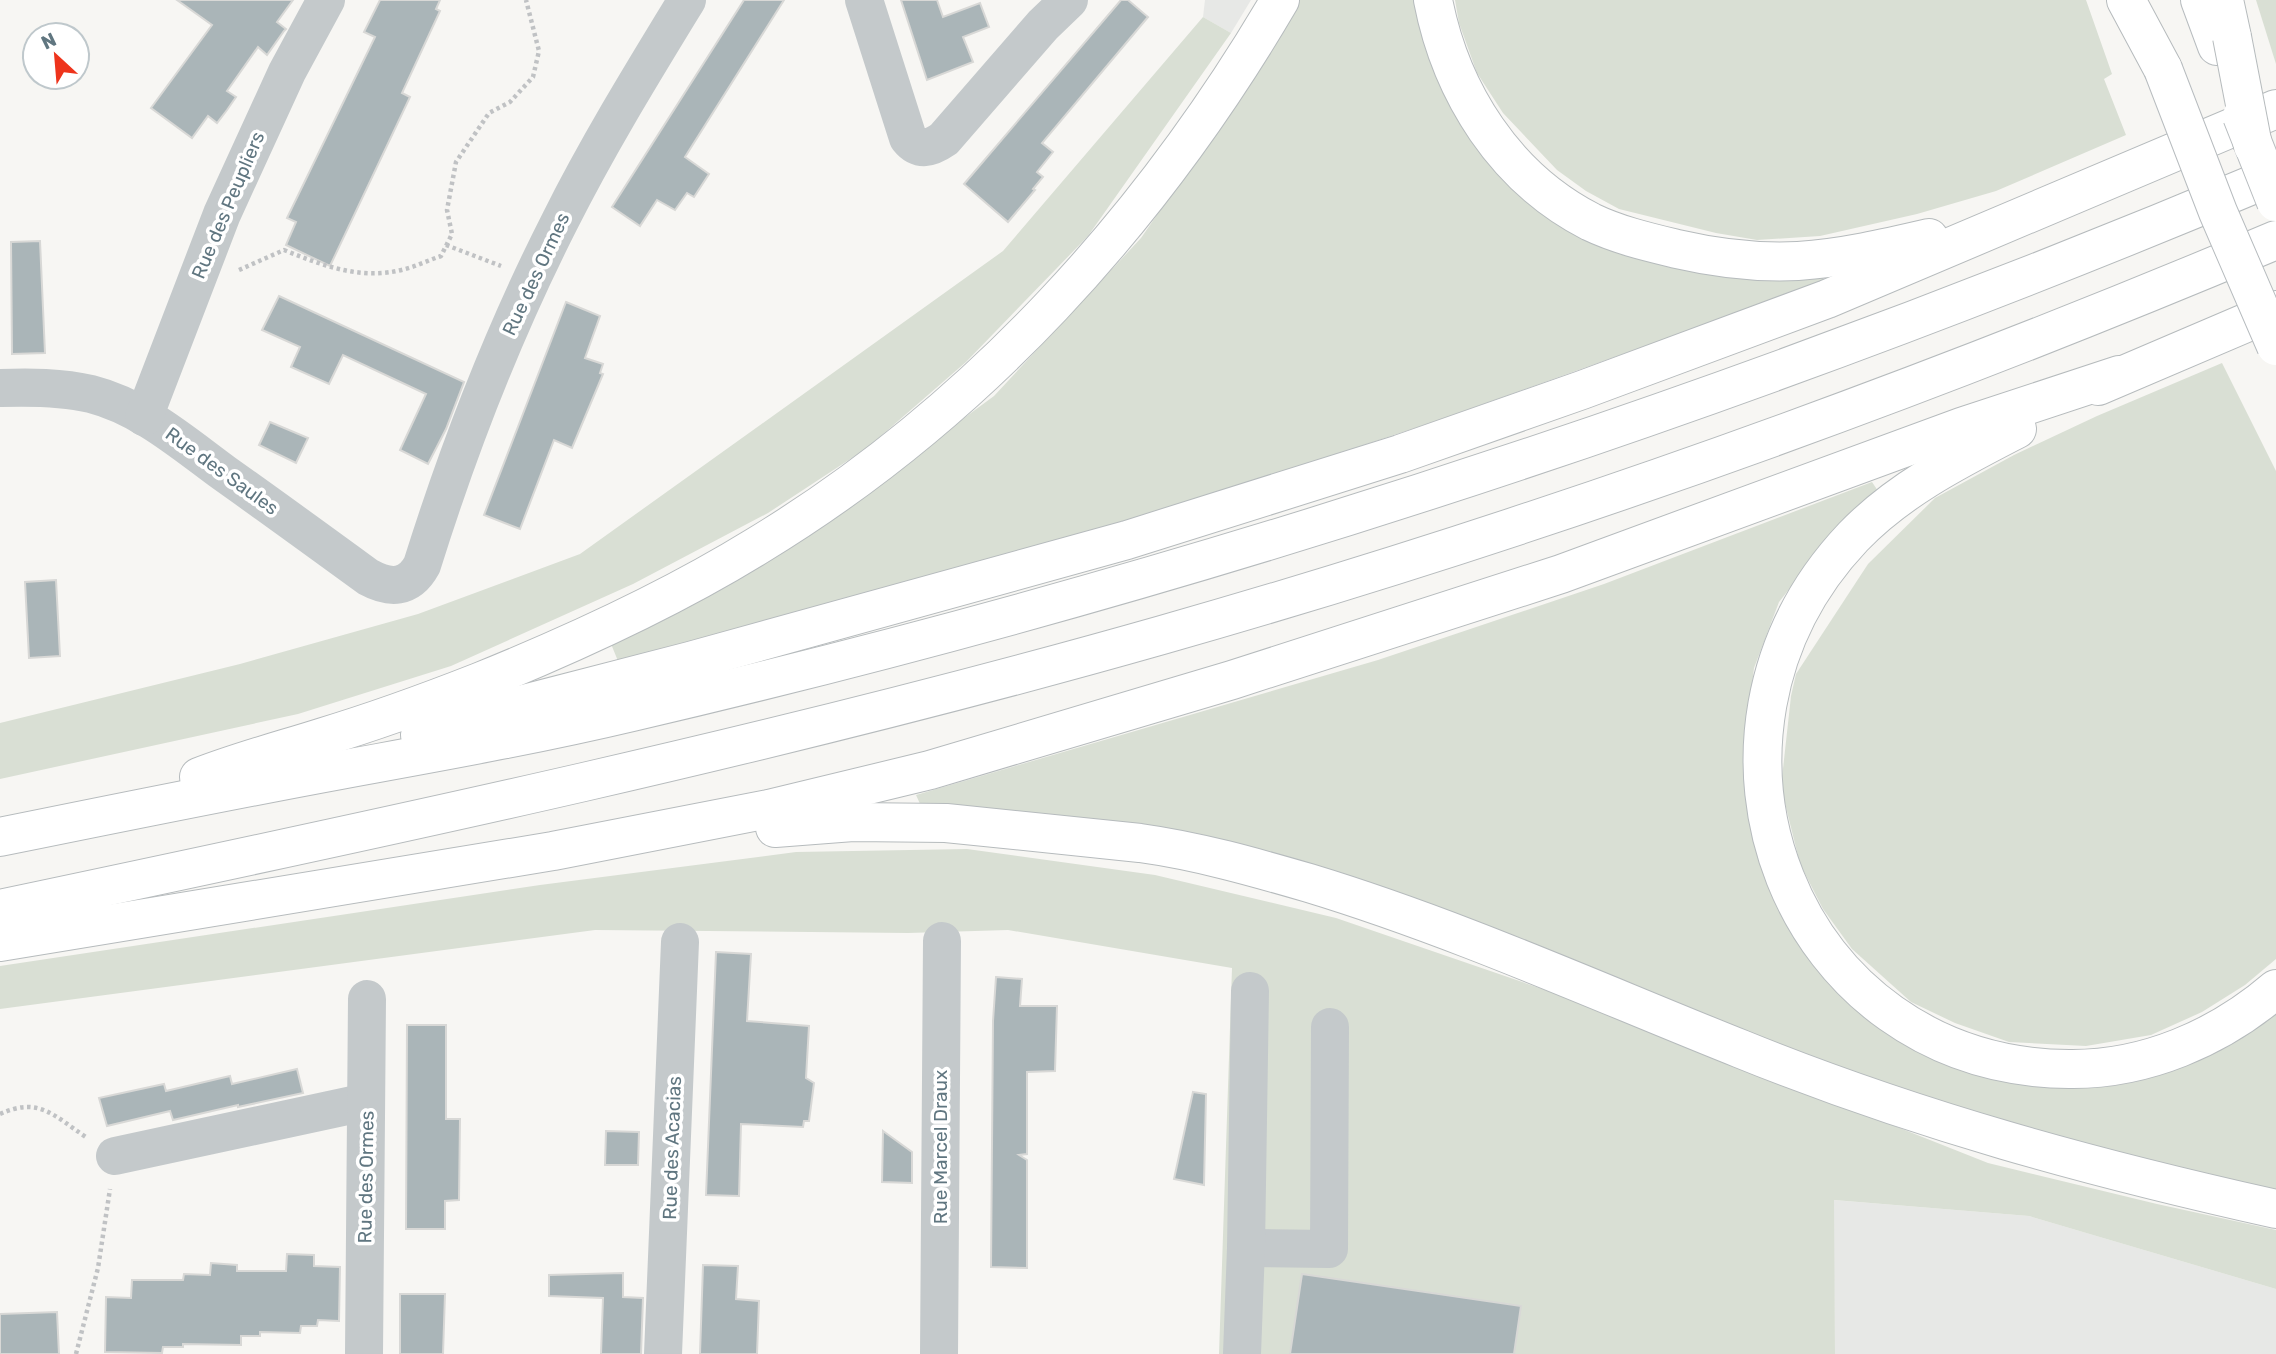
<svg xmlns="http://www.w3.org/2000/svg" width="2276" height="1354" viewBox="0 0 2276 1354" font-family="Rubik,sans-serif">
	<rect width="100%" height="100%" fill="#f7f6f3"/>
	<g fill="#e7e8e6">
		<path d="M1205 0H1251L1231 33 1203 17Z"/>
		<path d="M1833 1200 2029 1216 2276 1289V1354H1835Z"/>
	</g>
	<g fill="#d9dfd4">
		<path d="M1299 0H1424L1435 54 1587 237 1661 265 1709 273 1823 276 1824 282 1439 420 1118 527 618 661 609 639 793 544 994 396 1141 238 1266 57Z"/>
		<path d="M1455 0H2086L2112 74 2104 79 2126 135 1996 191 1917 214 1820 236 1757 240 1716 233 1619 209 1586 191 1557 170 1503 113 1477 73 1459 23Z"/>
		<path d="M2256 0H2276V64Z"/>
		<path d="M1203 17 1231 33 1088 236 966 362 867 448 768 513 633 584 451 666 298 714 0 779V723L240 664 418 614 580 554 1003 251Z"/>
		<path d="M2222 363 2276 471V959L2245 985 2202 1012 2151 1035 2086 1046 2009 1042 1955 1023 1911 1002 1852 949 1823 909 1800 864 1781 787 1791 696 1796 674 1868 564 1935 498 2014 455 2097 416Z"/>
		<path d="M1872 482 1880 494 1836 530 1779 602 1754 668 1746 735 1745 789 1760 857 1794 935 1842 989 1891 1030 1946 1063 2023 1085H2070L2276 1012V1194L2221 1181 1844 1076 1471 923 921 806 916 795 1378 660 1604 584Z"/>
		<path d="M967 849 1155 875 1336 918 1589 1005 1988 1163 2157 1204 2276 1230V1289L2029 1216 1834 1200 1835 1354H1219L1232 968 1008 930 908 933 595 930 0 1009V966L540 885 796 852Z"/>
	</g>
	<g fill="#aab5b8" stroke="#d8d8d6" stroke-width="2">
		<path d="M177 0H293L277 22 286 29 284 31 267 55 258 47 227 91 236 97 227 110 217 123 208 116 192 138 151 108 212 25Z"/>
		<path d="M380 0H440L436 9 440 11 402 93 410 97 330 266 286 245 296 222 287 218 375 37 364 32Z"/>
		<path d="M744 0H784L685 157 709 174 694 197 687 193 675 210 657 200 640 226 612 207Z"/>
		<path d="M901 0H937L943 17 980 3 989 27 963 37 973 62 927 80Z"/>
		<path d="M1121 0H1128L1148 17 1042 143 1053 152 1037 172 1043 177 1033 189 1035 190 1008 222 964 184Z"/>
		<path d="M40 241 45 353 12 354 11 242Z"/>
		<path d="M279 296 464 382 446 429 428 464 400 450 426 394 343 355 329 384 291 367 300 347 262 330Z"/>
		<path d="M566 302 600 316 585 358 603 364 600 373 603 374 572 448 554 440 520 529 484 515Z"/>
		<path d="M270 422 308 438 296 463 259 445Z"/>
		<path d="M56 580 60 656 29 658 25 582Z"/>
		<path d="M716 952 751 954 747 1021 809 1026 806 1078 814 1083 809 1121H804L803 1127 741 1124 739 1196 706 1195Z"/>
		<path d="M996 977 1022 979 1020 1006H1057L1055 1071 1027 1072V1154L1019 1155 1027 1160V1268L991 1267 993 1021Z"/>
		<path d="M407 1025H446V1119H460L459 1200 445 1201V1229H406Z"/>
		<path d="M297 1069 303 1093 238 1107V1105L173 1120 170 1111 107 1126 99 1098 164 1084 166 1091 230 1076 232 1084Z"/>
		<path d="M1193 1092 1206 1094 1204 1185 1174 1179Z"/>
		<path d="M606 1131 639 1132 638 1165H605Z"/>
		<path d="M883 1131 912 1152V1183L882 1182Z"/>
		<path d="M287 1254 314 1255V1266L340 1267 339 1321 318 1320 317 1326H301L300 1333 260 1332V1336H241V1345L183 1344V1347H163L162 1353 105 1352 106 1297 131 1298 132 1280H183L184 1274 210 1275 211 1263 237 1265V1271H286Z"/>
		<path d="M703 1265 738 1266 736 1299 759 1301 757 1354H700Z"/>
		<path d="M623 1273V1297L643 1298 641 1354H601L603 1298 549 1296V1275Z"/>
		<path d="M1302 1274 1521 1306 1514 1354H1290Z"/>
		<path d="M400 1294H445L443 1354H400Z"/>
		<path d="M57 1312 59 1354H0V1314Z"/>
	</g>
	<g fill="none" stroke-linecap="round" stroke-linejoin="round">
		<defs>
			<path id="major" d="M2200 0 2217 46"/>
			<g id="highway">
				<path d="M1433 0C1451 93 1505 178 1591 222 1618 235 1648 242 1677 249 1716 258 1758 263 1798 261 1843 258 1886 248 1929 238"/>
				<path d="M2126 0 2163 69"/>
				<path d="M2224 0 2232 37"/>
				<path d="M2098 386 2276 310"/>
				<path d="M2017 429C1959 459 1899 489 1853 537 1663 738 1790 1067 2069 1069 2145 1070 2219 1038 2276 989"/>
				<path d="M420 735 508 708 690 661 1127 540 1400 454 1582 390 1827 299 2276 109"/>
				<path d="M199 777C240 761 282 750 323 737 376 721 428 702 479 682 573 644 671 599 757 546 976 413 1151 220 1280 0"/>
				<path d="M775 828 853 822 946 823 1140 843C1198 851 1254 867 1309 883 1457 928 1598 992 1741 1049 1916 1120 2092 1168 2276 1209"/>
				<path d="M0 837C113 814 226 791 340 770 438 752 535 735 632 712 1195 581 1744 399 2276 175"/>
				<path d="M0 909C389 827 779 744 1162 635 1542 527 1913 393 2276 240"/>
				<path d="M0 942 553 851 769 809 930 770 1232 680 1561 574 1961 427 2119 375"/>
			</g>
		</defs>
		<use href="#major" stroke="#b7bcbf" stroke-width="40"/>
		<use href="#highway" stroke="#b6bbbd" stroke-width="40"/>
		<g stroke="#c0c2c4" stroke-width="4.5" stroke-dasharray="3.5 3.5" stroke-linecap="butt">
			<path d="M446 245 501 266"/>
			<path d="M239 270 284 250C324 266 362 281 405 269 417 266 429 260 441 256L452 234 447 210 456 162 489 113 510 102 533 77 539 51 526 0"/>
			<path d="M0 1114C39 1096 54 1116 86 1137"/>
			<path d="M76 1354 98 1268 110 1189"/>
		</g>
		<g stroke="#c4c9cb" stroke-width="38">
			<path d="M864 0 908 138C919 152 931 148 944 139L1043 25 1069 0"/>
			<path d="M0 388C30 387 61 387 91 394 142 407 183 443 224 473 272 507 320 542 368 577 390 589 409 589 422 565 459 447 504 331 560 221 598 145 643 72 687 0"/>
			<path d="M144 417 222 214 287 72 326 0"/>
			<path d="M115 1156 366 1102"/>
			<path d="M1246 1248 1329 1249 1330 1027"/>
			<path d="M364 1354 367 999"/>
			<path d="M663 1354 680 942"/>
			<path d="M939 1354 942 941"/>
			<path d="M1242 1354 1246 1248 1250 991"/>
		</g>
		<use href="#major" stroke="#fff" stroke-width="38"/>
		<use href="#highway" stroke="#fff" stroke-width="38"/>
		<defs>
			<g id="major-bridge">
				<path d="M2163 69 2218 212 2276 346"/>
				<path d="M2242 116 2276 202"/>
			</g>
			<path id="highway-bridge" d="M2232 37 2253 146"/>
		</defs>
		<use href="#major-bridge" stroke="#b7bcbf" stroke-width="40" stroke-linecap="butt"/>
		<use href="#highway-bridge" stroke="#b6bbbd" stroke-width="40" stroke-linecap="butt"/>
		<use href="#major-bridge" stroke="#fff" stroke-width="38"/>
		<use href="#highway-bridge" stroke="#fff" stroke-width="38"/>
	</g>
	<g text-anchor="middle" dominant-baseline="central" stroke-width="7" stroke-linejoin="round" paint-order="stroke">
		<g font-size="19" fill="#607680" stroke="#fff">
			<text transform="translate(228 205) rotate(-67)">Rue des Peupliers</text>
			<text transform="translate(536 274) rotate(-65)">Rue des Ormes</text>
			<text transform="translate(222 471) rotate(36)">Rue des Saules</text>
			<text transform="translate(940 1147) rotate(-90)">Rue Marcel Draux</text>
			<text transform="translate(672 1148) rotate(-88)">Rue des Acacias</text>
			<text transform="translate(366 1177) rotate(-89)">Rue des Ormes</text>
		</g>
	</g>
	<g transform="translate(56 56) rotate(334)"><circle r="33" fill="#ffffff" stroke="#bfc8cc" stroke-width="2"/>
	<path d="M0-5L12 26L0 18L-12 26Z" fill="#ee341c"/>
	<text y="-10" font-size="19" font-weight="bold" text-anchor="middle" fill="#607680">N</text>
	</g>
</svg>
